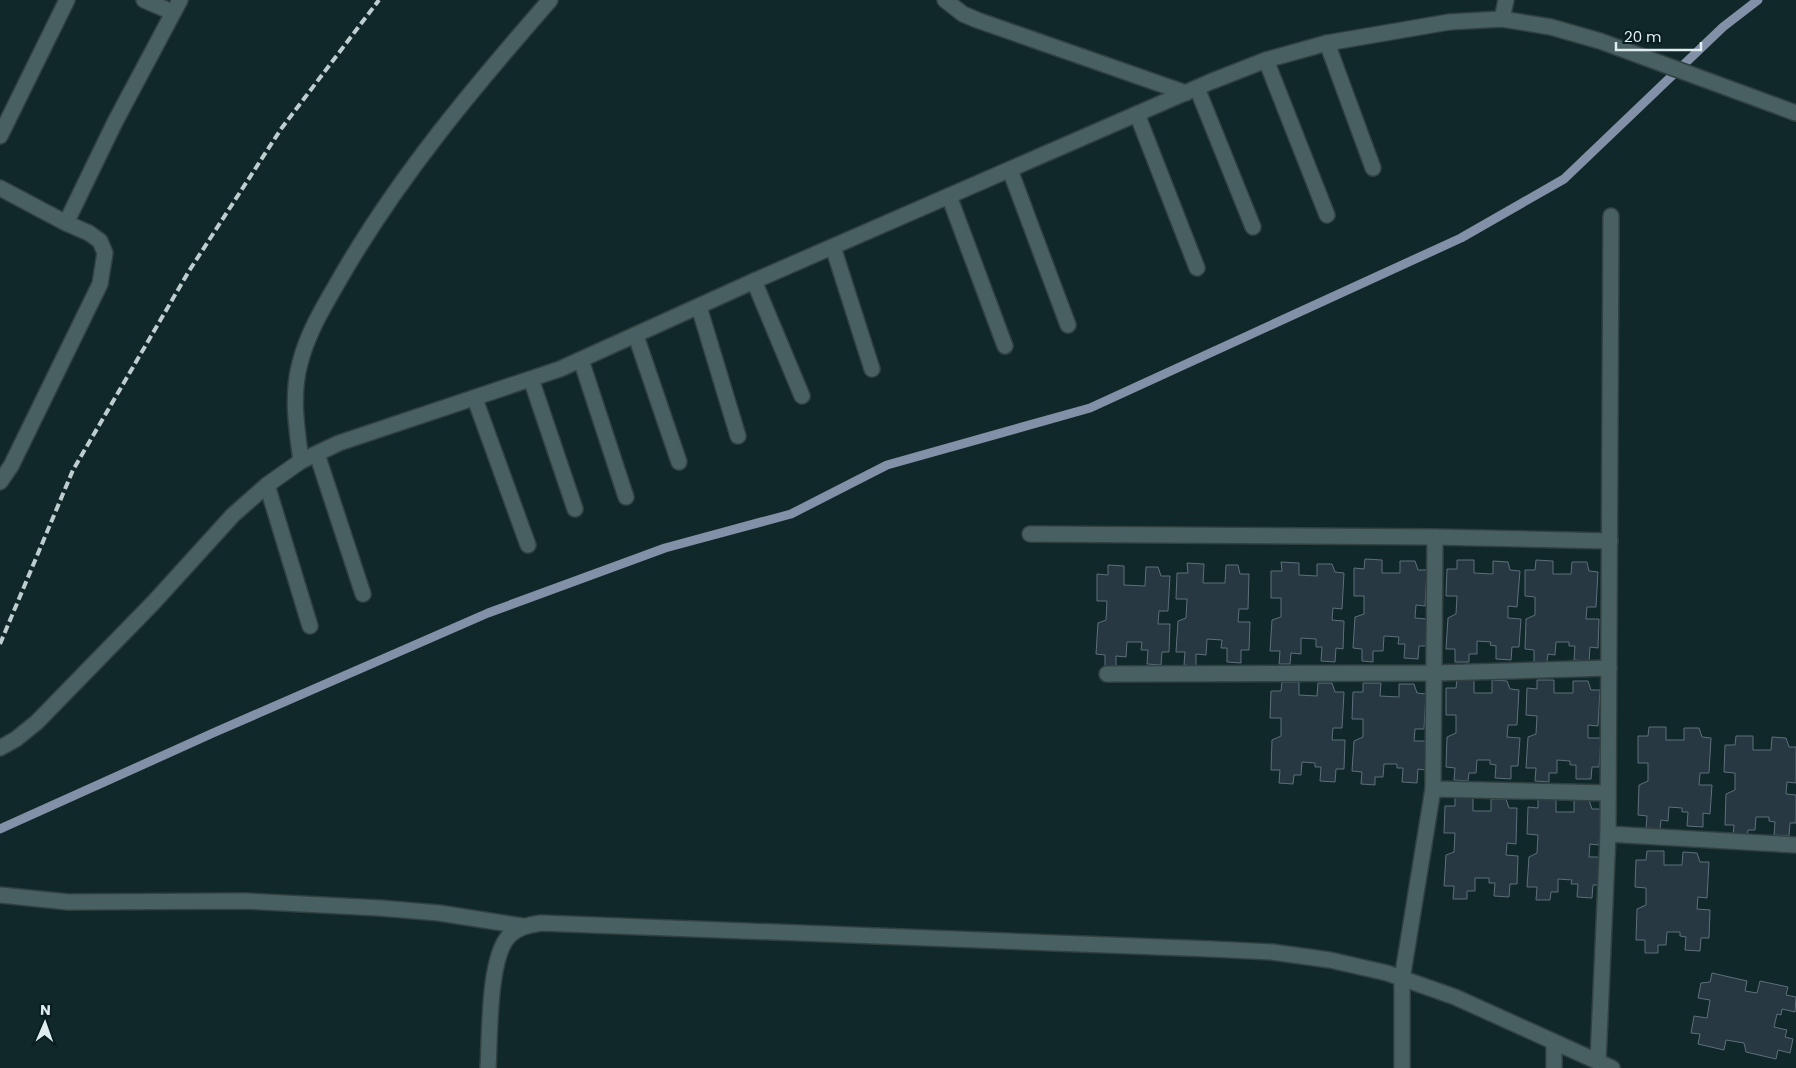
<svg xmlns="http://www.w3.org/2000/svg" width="1796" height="1068" viewBox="0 0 1796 1068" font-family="Poppins,sans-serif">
	<rect width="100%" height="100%" fill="#11282a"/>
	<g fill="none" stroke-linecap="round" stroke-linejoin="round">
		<path stroke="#8291a7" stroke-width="9" d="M0 829 213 733 488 613 665 548 791 514 887 465 1090 408 1461 238 1564 179 1723 27 1758 0"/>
	</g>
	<g fill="#273842" stroke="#5d6f7b">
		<path d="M1365 559 1382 560V573H1400V561H1415L1418 570H1427L1425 606 1416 605 1415 618 1427 619 1426 646H1419L1418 659 1404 658 1405 644H1398L1399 637 1384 636 1383 651H1373V662L1362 661V649L1353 648 1355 617 1364 614V596H1354V568L1364 569Z"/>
		<path d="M1457 560H1474V573L1493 574V561L1508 562 1510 570 1520 571 1517 607 1508 606V618L1521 619 1519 647H1512L1511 660 1496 659V646L1490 645 1491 642 1477 641V654H1469V662H1455V649H1446L1448 618 1456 614 1457 596H1446L1447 569H1457Z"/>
		<path d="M1536 560 1553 561V574H1571L1572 562H1587L1589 571 1598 572 1596 607H1587L1586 619H1599L1598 648 1590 647 1589 661 1574 660 1575 646H1569V642H1556L1555 655 1548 654 1547 662H1534V650L1525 649 1526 619 1535 615V597L1525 596V570H1535Z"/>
		<path d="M1281 562 1299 563V575L1317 576V564H1332L1335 572 1344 573 1342 609 1333 608 1332 620 1344 621 1343 649 1336 648 1335 662 1321 661 1322 647H1316V639L1301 638V654L1291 653 1290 664H1279L1280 651H1270L1272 620 1281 617V598H1271V571H1282Z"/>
		<path d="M1187 563 1204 564 1203 583H1225L1226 565H1238L1240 574H1249L1248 609H1239L1238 622H1250L1249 650H1241V663L1227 662V648H1221L1222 640 1207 639 1206 655 1196 654V666L1184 665 1185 652H1176L1178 621 1186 618 1187 599H1176L1177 573H1188Z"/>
		<path d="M1108 565 1124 566V585L1145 586 1146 567H1158L1161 576H1170L1168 611H1159L1158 624H1170L1169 652H1162L1161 665 1147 664 1148 650H1141L1142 642H1127L1126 657 1116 656V668L1105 667V655L1096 654 1098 623 1106 620 1107 601H1097V574L1108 575Z"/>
		<path d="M1457 679H1474V693H1492V680L1507 681 1510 689 1519 690 1517 725H1508L1507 737 1520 738 1518 766H1511V779L1495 778 1496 765 1490 764V760H1477L1476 773H1469L1468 781 1454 780 1455 768 1446 767 1447 737 1456 733V715H1446V688H1456Z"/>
		<path d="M1537 680H1554V693H1573V681H1588L1591 690H1600L1598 726 1588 725V738H1601L1599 767H1592L1591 779H1576V765H1570V761L1557 760V773H1549V782L1535 781 1536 768H1526L1528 737 1536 734 1537 716 1526 715 1527 688 1537 689Z"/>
		<path d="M1282 682H1299V695L1317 696 1318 683H1332L1335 692H1344L1342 728H1333L1332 740H1345L1344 769H1336L1335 782 1320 781 1321 767H1315V763L1302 762 1301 775H1294L1293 784 1279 783 1280 770H1271L1272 740 1281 736V718H1270L1271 691H1281Z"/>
		<path d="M1363 683H1381L1380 696 1399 697V684H1414L1417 693 1426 694 1424 729H1415L1414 741H1427L1425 770 1418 769 1417 783 1402 782 1403 768H1397V764H1384L1383 777H1375V785L1361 784 1362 772 1352 771 1354 741 1363 737V719H1352L1353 692H1363Z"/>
		<path d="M1649 727H1666V740H1684V728H1699L1702 737 1711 738 1709 773H1700L1699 785H1712L1710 814 1703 813V827L1687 826 1688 812H1682V808L1669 807 1668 821 1661 820 1660 829 1646 828 1647 816 1638 815 1639 785 1648 781V763H1638V736H1648Z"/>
		<path d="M1736 736H1753V750H1771L1772 737 1786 738 1789 747H1796V783L1787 782 1786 794 1796 795V823H1790L1789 836 1774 835 1775 822 1769 821V817H1756L1755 830H1748L1747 838H1733L1734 825H1725L1726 794 1735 790V773L1724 772 1725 745H1735Z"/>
		<path d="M1455 797H1473V811H1491V799H1506L1509 808H1517L1516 844 1507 843 1506 855 1518 856 1517 884H1510L1509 897 1494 896 1495 883H1489V878H1475V891H1467V899H1453L1454 886H1444L1446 855 1454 852 1455 833H1444L1445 806H1455Z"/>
		<path d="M1538 798H1556V812H1574V800H1589L1592 809H1601L1599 845 1590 844 1589 857H1602L1600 885H1593L1592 898 1577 897 1578 884H1571L1572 880 1558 879V892H1551L1550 900H1536L1537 887H1527L1529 857 1537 853 1538 835 1527 834 1528 807 1538 808Z"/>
		<path d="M1647 851H1664V865H1682L1683 852 1697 853 1700 862H1709L1707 898 1698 897 1697 909 1710 910 1709 938H1701L1700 951 1685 950 1686 937 1680 936V932H1667L1666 945H1658V953H1645V940H1636L1637 909 1646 905V888L1635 887 1636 860H1646Z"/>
		<path d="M1712 973 1747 981 1745 991 1757 993 1760 981 1788 987 1786 995 1796 997 1795 1012 1782 1009 1781 1015 1777 1014 1774 1027 1787 1030 1785 1037 1793 1039 1790 1053 1778 1050 1776 1059 1746 1052 1744 1043 1726 1040 1724 1050 1698 1044 1700 1034 1691 1033 1694 1016 1707 1018 1710 1000 1698 998 1701 983 1710 982Z"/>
	</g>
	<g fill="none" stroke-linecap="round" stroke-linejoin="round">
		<defs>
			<g id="street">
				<path d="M144 0 172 12"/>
				<path d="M945 0 963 14 977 20 1186 93"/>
				<path d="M1502 19 1506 0"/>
				<path d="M1327 43 1373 168"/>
				<path d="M1266 60 1327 215"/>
				<path d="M1197 88 1253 227"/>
				<path d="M1137 114 1197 268"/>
				<path d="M0 136 67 0"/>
				<path d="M1010 170 1068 325"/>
				<path d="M0 188 66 223 89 233 100 241 105 253 100 284 11 466 0 482"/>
				<path d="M949 196 1005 346"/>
				<path d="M66 223 115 122 180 0"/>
				<path d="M833 247 872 369"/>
				<path d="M754 281 802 396"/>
				<path d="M699 307 738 436"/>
				<path d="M636 336 679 462"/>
				<path d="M581 360 626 497"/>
				<path d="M531 379 575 509"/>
				<path d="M475 399 528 545"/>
				<path d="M317 454 363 594"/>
				<path d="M301 461C297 429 291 396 300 363 308 331 326 303 342 275 400 175 474 87 550 0"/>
				<path d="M267 485 310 626"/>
				<path d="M1030 534 1435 537 1610 541"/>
				<path d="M1107 674 1435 673 1609 668"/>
				<path d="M0 748 16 739 37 722 154 602 233 515 267 485 301 461 339 443 560 369 754 281 1210 82 1266 60 1327 43 1449 22 1502 19 1551 27 1600 41 1796 113"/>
				<path d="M1433 789 1608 793"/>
				<path d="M1608 834 1796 845"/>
				<path d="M0 895 68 902 246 901 380 908 439 913 522 926"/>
				<path d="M1554 1042V1068"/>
				<path d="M1598 1061 1608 834 1611 216"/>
				<path d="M1402 1068V979L1433 789 1435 537"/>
			</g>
			<path id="secondary" d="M488 1068C490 1037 488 958 509 936 518 927 529 925 541 923L1211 949 1272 952 1330 960 1387 973 1455 997 1612 1068"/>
		</defs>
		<use href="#street" stroke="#314142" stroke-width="18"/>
		<use href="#secondary" stroke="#314142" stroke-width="18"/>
		<use href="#street" stroke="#486062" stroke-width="15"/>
		<use href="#secondary" stroke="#486062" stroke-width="15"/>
		<path stroke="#becdce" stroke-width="4" stroke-dasharray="8 4" stroke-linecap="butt" d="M0 644 73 470 189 271 281 129 379 0"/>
	</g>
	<g transform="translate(45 1023) rotate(2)" stroke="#081e20" stroke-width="4" paint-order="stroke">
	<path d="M0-4L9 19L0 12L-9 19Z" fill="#e0edee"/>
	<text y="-8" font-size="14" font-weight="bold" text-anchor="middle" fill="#e0edee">N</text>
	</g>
	<path d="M1616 42v8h85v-8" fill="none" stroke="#e0edee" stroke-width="2.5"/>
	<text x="1624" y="42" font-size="15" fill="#e0edee" stroke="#081e20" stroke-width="4" paint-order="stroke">20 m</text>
</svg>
